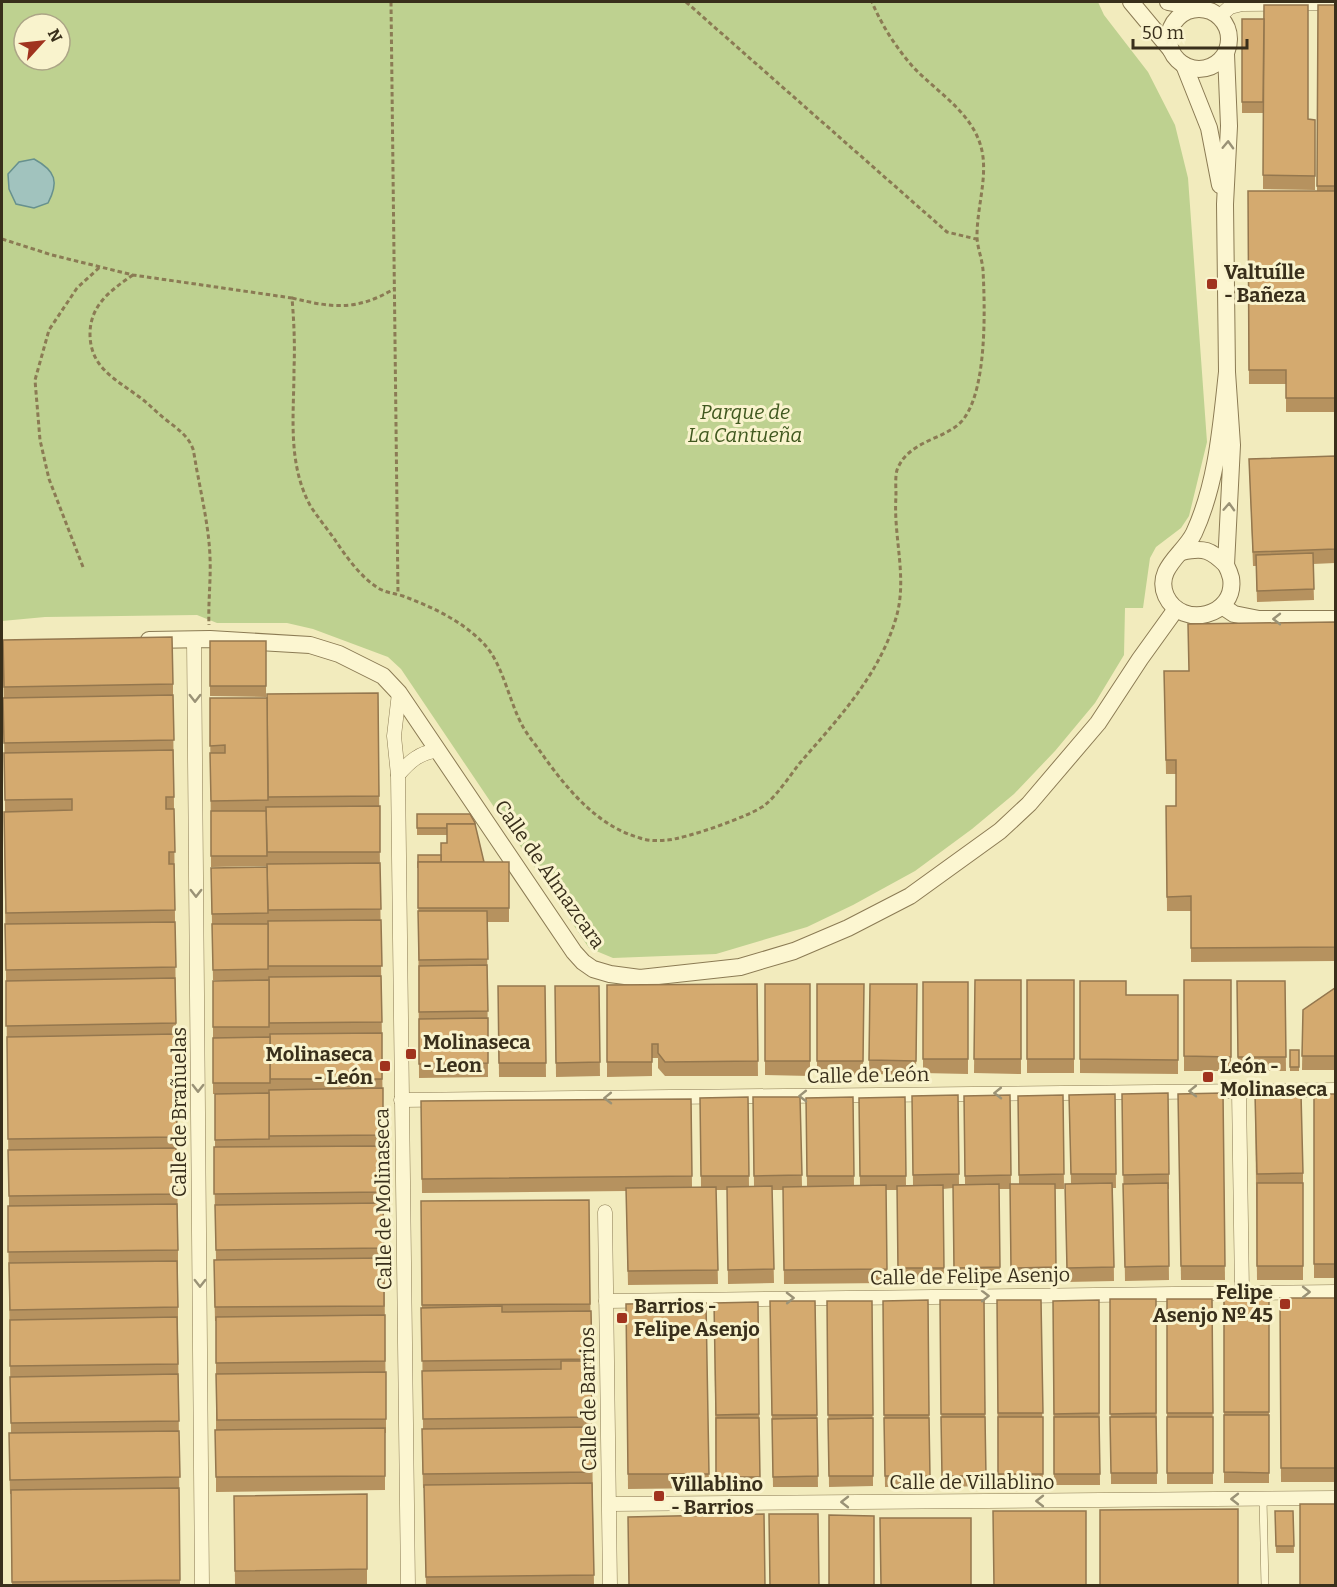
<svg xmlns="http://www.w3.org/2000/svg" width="1337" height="1587" viewBox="0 0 1337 1587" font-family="Bitter,serif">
	<rect width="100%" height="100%" fill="#f2ebbd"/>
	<path fill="#bed190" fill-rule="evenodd" d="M2 2H1098L1104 15 1148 72 1175 125 1188 178 1207 442 1189 516 1181 528 1156 547 1150 558 1143 608H1125L1124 655 1095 703 1055 751 1014 794 972 829 915 871 853 905 807 927 716 954 613 958 589 948 401 669 388 657 313 629 287 623H217L197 615 45 617 2 621ZM24 24H60V60H24Z"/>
	<path fill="#a1c3be" stroke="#67918e" stroke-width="1.5" d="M34 159C56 171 59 182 48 203L34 208 16 204 9 189 8 174 19 162Z"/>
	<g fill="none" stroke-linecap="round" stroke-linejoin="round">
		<defs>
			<path id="service" d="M1263 1499 1265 1586"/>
			<g id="minor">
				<path d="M1220 16 1230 7 1242 4 1336 3"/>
				<path d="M194 639 202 1586"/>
				<path d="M399 693 394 736 398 775 408 1586"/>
				<path d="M398 775C410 761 419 753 438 750"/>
				<path d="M1239 1091 1242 1292"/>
				<path d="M401 1100 1336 1090"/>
				<path d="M605 1212 610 1586"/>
				<path d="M606 1301 1336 1292"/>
				<path d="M610 1504 1336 1498"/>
			</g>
			<g id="tertiary">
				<path d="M1131 2 1171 50"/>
				<path d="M1168 2 1199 8"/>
				<circle cx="1199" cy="39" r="30"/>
				<path d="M1226 54 1229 126 1225 204 1227 372 1232 445 1226 565C1228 569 1230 574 1231 578 1237 616 1182 630 1166 596 1154 569 1184 554 1194 533 1217 483 1221 426 1227 372"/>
				<path d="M1184 65 1209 128 1220 185"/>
				<path d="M1182 552C1204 547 1211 550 1226 565"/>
				<path d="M1222 606 1234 614 1259 619H1336"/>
				<path d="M149 640 210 639 310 645 339 654 383 676 399 693 574 952 583 962 593 969 610 974 640 978 740 967 794 951 848 928 910 896 1000 831 1029 804 1098 723 1140 659 1176 609"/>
			</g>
		</defs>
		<use href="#service" stroke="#8b7b54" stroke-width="8"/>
		<use href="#minor" stroke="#8b7b54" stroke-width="15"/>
		<use href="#tertiary" stroke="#8b7b54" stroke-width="18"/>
		<g stroke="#8b7b54" stroke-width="3" stroke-dasharray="4.5 3" stroke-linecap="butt">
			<path d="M391 2 398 594"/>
			<path d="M686 2 947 232 976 239"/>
			<path d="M2 239 52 255 133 275 292 298C294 322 295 345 294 369 294 415 287 464 311 507 319 519 329 531 337 543 348 559 361 577 378 588 386 593 394 593 403 596 432 607 463 621 485 645 503 665 509 701 522 725 527 735 536 745 542 754 567 789 597 826 640 838 648 841 658 841 667 840 685 839 751 816 765 805 778 794 789 777 799 764 837 720 879 676 896 618 908 578 893 537 896 496 896 488 895 477 897 470 909 438 950 440 965 417 987 385 985 308 983 270 982 258 977 247 977 236 977 209 986 183 983 157 978 116 940 95 914 68 897 49 882 26 872 2"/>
			<path d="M133 275C111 290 90 305 90 334 90 367 115 379 138 396 148 403 156 412 165 419 176 428 188 435 193 449 195 458 196 467 198 476 203 503 209 530 210 557 211 580 208 603 209 625"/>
			<path d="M292 298C333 308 356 311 394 289"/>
			<path d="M83 567 49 479 40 440 35 380 49 330 77 288 101 266"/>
		</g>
		<use href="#service" stroke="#fcf6d1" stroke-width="7"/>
		<use href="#minor" stroke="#fcf6d1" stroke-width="14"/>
		<use href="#tertiary" stroke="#fcf6d1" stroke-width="16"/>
	</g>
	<g fill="#b6925f">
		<path d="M1318 5H1335V412H1286V384H1249L1248 191H1317Z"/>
		<path d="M1242 19 1308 119 1315 120V190L1263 189V113H1242Z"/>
		<path d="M1335 456V563L1313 564 1314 600 1257 602 1256 566H1253L1249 459Z"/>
		<path d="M1335 622V961L1191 962V911H1167L1166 806H1176V774H1166L1164 671H1189Z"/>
		<path d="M3 640 173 684V698L178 1250V1321L180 1586H12L11 1494H10L9 1447 11 1433 8 1220 9 1206 4 826 5 812Z"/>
		<path d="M210 641H266V697L210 696Z"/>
		<path d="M378 693 383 1135V1149L386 1419V1433H385V1490L216 1492V1321H215L214 1274 216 1259 214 1161 215 1147V1094H213V981L269 980H213L211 868 267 867V866L211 867 210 698H267Z"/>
		<path d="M417 814H470L484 862H509V922H487L488 1077 419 1078 418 855H441L447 843V835H417Z"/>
		<path d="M975 980H1021V1074L974 1073Z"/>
		<rect x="1027" y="980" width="47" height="93"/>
		<rect x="1184" y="980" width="47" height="91"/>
		<path d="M1080 981 1126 995H1178V1074L1080 1073Z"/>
		<path d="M1237 981H1285L1286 1071H1238Z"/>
		<path d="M923 982H968V1074L923 1073Z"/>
		<path d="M757 984 758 1076H665L658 1068V1058H652V1076L607 1077V985Z"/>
		<path d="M765 984H810V1076L765 1075Z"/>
		<path d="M817 984H864L863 1075H817Z"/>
		<path d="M870 984H917L916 1075 869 1074Z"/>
		<path d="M498 986H545L546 1077H499Z"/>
		<path d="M555 986H599L600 1076 556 1077Z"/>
		<path d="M1335 988V1070H1302L1303 1010Z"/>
		<rect x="1290" y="1050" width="9" height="21"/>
		<path d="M1223 1093 1225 1280H1181L1178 1094Z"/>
		<path d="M1115 1094 1116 1188H1113L1114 1281 1067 1282 1065 1184H1071L1069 1095Z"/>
		<path d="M1122 1094 1169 1174V1189H1168L1169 1280 1125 1281Z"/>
		<path d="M1255 1094 1303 1173V1280H1257Z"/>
		<rect x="1314" y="1094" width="21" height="184"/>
		<path d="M958 1095 959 1184H965L964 1096 1010 1095 1011 1184H1019L1018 1096 1063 1095 1064 1189H1055L1056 1281 1011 1282 1010 1189H999L1000 1282H954L953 1188 943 1189 944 1282H898L897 1190H886L887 1283 784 1284 783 1190H772L774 1283 728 1284 727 1190H716L718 1284 628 1285 626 1191 422 1193 421 1101 691 1099 692 1187H701L700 1098 748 1097 749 1187H754L753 1097H800L802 1186H807L806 1098 853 1097 854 1186H860L859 1098 905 1097 906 1185H913L912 1096Z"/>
		<path d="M589 1200 594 1586H426L424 1488H423L422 1444 423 1429 421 1201Z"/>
		<path d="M1280 1298H1335V1482H1281Z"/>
		<path d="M1110 1299H1156L1157 1484H1111Z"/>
		<path d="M1167 1299H1212L1213 1484H1167Z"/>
		<rect x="1224" y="1299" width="45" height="184"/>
		<path d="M928 1300 930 1486 885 1487 883 1301Z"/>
		<path d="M940 1300H984L986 1486 942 1487Z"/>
		<path d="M997 1300H1041L1043 1485H998Z"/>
		<path d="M1099 1300 1100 1485H1054L1053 1301Z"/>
		<path d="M770 1301H815L818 1487H773Z"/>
		<path d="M827 1301H872L873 1486 829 1487Z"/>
		<path d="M758 1302 760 1488H716L714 1303Z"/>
		<path d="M706 1303 709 1488 628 1489 626 1304Z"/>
		<path d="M367 1494V1584L235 1585 234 1496Z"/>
		<path d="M1275 1511H1293L1294 1553H1276Z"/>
	</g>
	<g fill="#d4aa6f" stroke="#94774e" stroke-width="1.5">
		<path d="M1264 5H1308V119L1315 120V176L1263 175Z"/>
		<path d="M1318 5H1335V186H1317Z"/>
		<path d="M1242 19H1264L1263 102H1242Z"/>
		<path d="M1248 191H1335V398H1286V370H1249Z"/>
		<path d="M1335 456V549L1253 552 1249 459Z"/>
		<path d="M1313 553 1314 589 1257 591 1256 555Z"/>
		<path d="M1335 622V947L1191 948V896L1167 897 1166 806H1176V760H1166L1164 671H1189L1188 624Z"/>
		<path d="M172 637 173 684 4 687 3 640Z"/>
		<rect x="210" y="641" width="56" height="45"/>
		<path d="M378 693 379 796 268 797 267 694Z"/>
		<path d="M173 695 174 740 4 743 3 698Z"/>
		<path d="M210 698H267L268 800 211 801 210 753H225V745L210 746Z"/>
		<path d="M173 750 174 797H166V809H174L175 852H169V864H174L175 910 6 913 4 812 72 810V799L5 800 4 753Z"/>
		<path d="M380 806V852H267L266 807Z"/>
		<path d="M211 811H266L267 856H211Z"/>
		<path d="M417 814H470L475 823V824H447V828H417Z"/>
		<path d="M447 824H475L484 862H441V843H447Z"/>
		<path d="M418 855H441V862H418V868Z"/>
		<rect x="418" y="862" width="91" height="46"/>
		<path d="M380 863 381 909 268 910 267 864Z"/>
		<path d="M267 867 268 913 212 914 211 868Z"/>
		<path d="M418 911H487L488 959 419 960Z"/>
		<path d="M381 920 382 966H268V921Z"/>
		<path d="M175 922 176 967 6 970 5 924Z"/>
		<path d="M212 924H268V969L213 970Z"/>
		<path d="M487 965 488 1011 419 1012V966Z"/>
		<path d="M381 976 382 1022 269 1023V977Z"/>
		<path d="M175 978 176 1023 6 1026V981Z"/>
		<path d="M269 980V1027H213V981Z"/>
		<path d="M975 980H1021V1059H974Z"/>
		<rect x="1027" y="980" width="47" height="79"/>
		<path d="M1184 980H1231V1057L1184 1056Z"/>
		<path d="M1080 981H1126V995H1178V1060L1080 1059Z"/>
		<path d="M1237 981H1285L1286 1057H1238Z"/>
		<rect x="923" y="982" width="45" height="77"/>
		<path d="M757 984 758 1061 665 1062 658 1053V1044H652V1062H607V985Z"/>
		<rect x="765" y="984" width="45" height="77"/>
		<path d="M817 984H864L863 1061H817Z"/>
		<path d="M870 984H917L916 1061 869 1060Z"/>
		<path d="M498 986H545L546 1063H499Z"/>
		<path d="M555 986H599L600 1062 556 1063Z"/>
		<path d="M1335 988V1056H1302L1303 1010Z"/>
		<path d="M488 1018V1063L419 1064V1019Z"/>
		<path d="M382 1033V1079H270V1034Z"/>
		<path d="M176 1034 177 1137 8 1139 7 1037Z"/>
		<path d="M270 1037V1083H213V1038Z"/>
		<rect x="1290" y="1050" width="9" height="17"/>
		<path d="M383 1088V1135L269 1136V1090Z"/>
		<path d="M269 1093V1139L215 1140V1094Z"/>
		<path d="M1168 1093 1169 1174 1123 1175 1122 1094Z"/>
		<path d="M1223 1093 1225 1266H1181L1178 1094Z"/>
		<path d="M1115 1094 1116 1174H1071L1069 1095Z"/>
		<path d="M1255 1094H1301L1303 1173 1257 1174Z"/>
		<rect x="1314" y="1094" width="21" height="170"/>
		<path d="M958 1095 959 1174 913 1175 912 1096Z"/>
		<path d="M1010 1095 1011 1175 965 1176 964 1096Z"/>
		<path d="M1063 1095 1064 1174 1019 1175 1018 1096Z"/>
		<path d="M748 1097 749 1176H701L700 1098Z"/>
		<path d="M753 1097H800L802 1175 754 1176Z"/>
		<path d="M853 1097 854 1176H807L806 1098Z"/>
		<path d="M905 1097 906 1176H860L859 1098Z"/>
		<path d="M691 1099 692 1176 422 1179 421 1101Z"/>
		<path d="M382 1146 383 1192 214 1194V1147Z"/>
		<path d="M176 1148 177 1194 9 1196 8 1150Z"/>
		<path d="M1112 1183 1114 1267 1067 1268 1065 1184Z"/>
		<path d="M1168 1183 1169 1266 1125 1267 1123 1184Z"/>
		<rect x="1257" y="1183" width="46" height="83"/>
		<path d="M999 1184 1000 1267 954 1268 953 1185Z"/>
		<path d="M1010 1184H1055L1056 1267 1011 1268Z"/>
		<path d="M886 1185 887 1269 784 1270 783 1187Z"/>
		<path d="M943 1185 944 1268H898L897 1186Z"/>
		<path d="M772 1186 774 1269 728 1270 727 1187Z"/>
		<path d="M716 1187 718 1270 628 1271 626 1188Z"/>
		<path d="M589 1200 590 1304 422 1305 421 1201Z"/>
		<path d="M383 1203 384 1248 216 1250 215 1205Z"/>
		<path d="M177 1204 178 1250 8 1252V1206Z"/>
		<path d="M384 1258V1306L215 1307 214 1260Z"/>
		<path d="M177 1261 178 1307 10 1310 9 1263Z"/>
		<path d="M1280 1298H1335V1468H1281Z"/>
		<path d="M1110 1299H1156V1413L1110 1414Z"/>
		<path d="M1167 1299H1212L1213 1413H1167Z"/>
		<rect x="1224" y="1299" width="45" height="113"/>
		<path d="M928 1300 929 1415H884L883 1301Z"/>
		<path d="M940 1300H984L985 1414H941Z"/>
		<path d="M997 1300H1041L1043 1413H998Z"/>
		<path d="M1099 1300V1413L1054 1414 1053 1301Z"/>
		<path d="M770 1301H815L817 1415H772Z"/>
		<path d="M827 1301H872L873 1415H828Z"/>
		<path d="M758 1302 759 1414 716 1415 714 1303Z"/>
		<path d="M706 1303 709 1474H628L626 1304Z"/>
		<path d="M502 1306V1312L591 1311 592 1359 422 1361 421 1308Z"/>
		<path d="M385 1315V1361L216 1363V1317Z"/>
		<path d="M177 1317 178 1364 10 1366V1320Z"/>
		<path d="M561 1361H591L592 1417 423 1419 422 1371 561 1369Z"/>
		<path d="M386 1372V1419L217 1420 216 1374Z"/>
		<path d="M178 1374 179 1421 11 1423 10 1377Z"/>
		<path d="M1224 1415H1269V1473L1224 1472Z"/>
		<path d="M941 1417H985L986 1476H942Z"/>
		<rect x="998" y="1417" width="45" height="57"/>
		<path d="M1054 1417H1099L1100 1474H1054Z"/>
		<path d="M1110 1417H1156L1157 1473H1111Z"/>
		<rect x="1167" y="1417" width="46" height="56"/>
		<path d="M716 1418H759L760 1477H716Z"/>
		<path d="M817 1418 818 1476 773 1477 772 1419Z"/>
		<path d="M873 1418V1476H829L828 1419Z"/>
		<path d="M884 1418H929L930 1476H885Z"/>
		<path d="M591 1427 592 1472 423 1474 422 1429Z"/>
		<path d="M385 1428V1476L216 1477 215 1430Z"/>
		<path d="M179 1431 180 1477 10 1480 9 1433Z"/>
		<path d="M592 1483 594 1575 426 1577 424 1485Z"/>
		<path d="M179 1488 180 1580 12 1582 11 1490Z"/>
		<path d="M367 1494V1569L235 1571 234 1496Z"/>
		<rect x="1300" y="1504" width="35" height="82"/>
		<path d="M1238 1509V1586H1100V1510Z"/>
		<path d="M993 1511H1086V1586H994Z"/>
		<path d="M1275 1511H1293L1294 1546H1276Z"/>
		<path d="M764 1514 765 1586H629L628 1517Z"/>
		<path d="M769 1514H818L819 1586H770Z"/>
		<path d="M829 1515 874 1516V1586H829Z"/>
		<path d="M880 1518H971V1586H881Z"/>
		<path d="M593 1585V1586H535Z"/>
	</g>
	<defs><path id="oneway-chevron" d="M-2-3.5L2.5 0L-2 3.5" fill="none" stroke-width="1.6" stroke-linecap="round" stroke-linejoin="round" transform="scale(1.5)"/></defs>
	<g stroke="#9a9276">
		<use href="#oneway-chevron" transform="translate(1228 145) rotate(-88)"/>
		<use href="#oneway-chevron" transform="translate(1229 507) rotate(-87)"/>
		<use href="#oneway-chevron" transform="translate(1277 619) rotate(-180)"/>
		<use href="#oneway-chevron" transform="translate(195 698) rotate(90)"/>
		<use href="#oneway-chevron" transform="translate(196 893) rotate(90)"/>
		<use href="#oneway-chevron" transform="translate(198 1088) rotate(90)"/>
		<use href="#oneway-chevron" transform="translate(1193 1091) rotate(179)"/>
		<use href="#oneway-chevron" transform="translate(998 1093) rotate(179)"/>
		<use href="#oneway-chevron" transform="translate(803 1096) rotate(179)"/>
		<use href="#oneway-chevron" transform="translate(608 1098) rotate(179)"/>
		<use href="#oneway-chevron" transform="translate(200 1283) rotate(90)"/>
		<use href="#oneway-chevron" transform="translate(1306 1292)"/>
		<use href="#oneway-chevron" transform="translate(985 1296) rotate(-1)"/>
		<use href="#oneway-chevron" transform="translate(790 1298) rotate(-1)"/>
		<use href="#oneway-chevron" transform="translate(1235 1499) rotate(180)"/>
		<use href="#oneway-chevron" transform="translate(1040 1501) rotate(180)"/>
		<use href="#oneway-chevron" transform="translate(845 1502) rotate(180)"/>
	</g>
	<g fill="#a0331e" stroke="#f9f3cd" stroke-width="2">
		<rect x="1206" y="278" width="12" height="12" rx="3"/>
		<rect x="405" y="1048" width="12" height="12" rx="3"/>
		<rect x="379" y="1060" width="12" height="12" rx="3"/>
		<rect x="1202" y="1071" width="12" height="12" rx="3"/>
		<rect x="1279" y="1298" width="12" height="12" rx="3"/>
		<rect x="616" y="1312" width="12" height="12" rx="3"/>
		<rect x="653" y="1490" width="12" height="12" rx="3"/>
	</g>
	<g text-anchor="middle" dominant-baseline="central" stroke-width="6" stroke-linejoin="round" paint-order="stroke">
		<g font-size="20" font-weight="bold" fill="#392f1b" stroke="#f9f3cd" text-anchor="start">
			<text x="1224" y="272">Valtuílle<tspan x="1224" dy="23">- Bañeza</tspan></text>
			<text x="423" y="1042">Molinaseca<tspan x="423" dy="23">- Leon</tspan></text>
			<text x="373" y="1054" text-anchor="end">Molinaseca<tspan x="373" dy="23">- León</tspan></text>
			<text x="1220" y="1066">León -<tspan x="1220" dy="23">Molinaseca</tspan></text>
			<text x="1273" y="1292" text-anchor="end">Felipe<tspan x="1273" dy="23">Asenjo Nº 45</tspan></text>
			<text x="634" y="1306">Barrios -<tspan x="634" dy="23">Felipe Asenjo</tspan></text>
			<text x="671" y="1484">Villablino<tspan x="671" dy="23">- Barrios</tspan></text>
		</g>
		<g font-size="20" font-style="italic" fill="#40581f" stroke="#f9f3cd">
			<text x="745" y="412">Parque de<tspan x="745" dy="23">La Cantueña</tspan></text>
		</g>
		<g font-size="20" fill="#392f1b" stroke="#f9f3cd">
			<text transform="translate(550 874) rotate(55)">Calle de Almazcara</text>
			<text transform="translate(868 1075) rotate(-1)">Calle de León</text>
			<text transform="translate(179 1112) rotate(-90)">Calle de Brañuelas</text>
			<text transform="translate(383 1199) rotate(-91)">Calle de Molinaseca</text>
			<text transform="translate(970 1276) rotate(-1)">Calle de Felipe Asenjo</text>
			<text transform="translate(588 1399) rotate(-91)">Calle de Barrios</text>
			<text x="972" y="1482">Calle de Villablino</text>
		</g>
	</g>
	<rect width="1337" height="1587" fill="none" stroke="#392f1b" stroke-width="6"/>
	<g transform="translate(42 42) rotate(63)"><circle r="28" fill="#f9f3cd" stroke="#aca586" stroke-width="1.5"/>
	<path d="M0-4.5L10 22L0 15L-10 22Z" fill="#a0331e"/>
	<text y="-9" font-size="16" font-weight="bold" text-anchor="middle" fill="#392f1b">N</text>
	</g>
	<path d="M1133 39v9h114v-9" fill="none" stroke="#392f1b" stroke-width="3"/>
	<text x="1142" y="39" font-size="18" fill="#392f1b" stroke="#f9f3cd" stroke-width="4.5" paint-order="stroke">50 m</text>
</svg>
